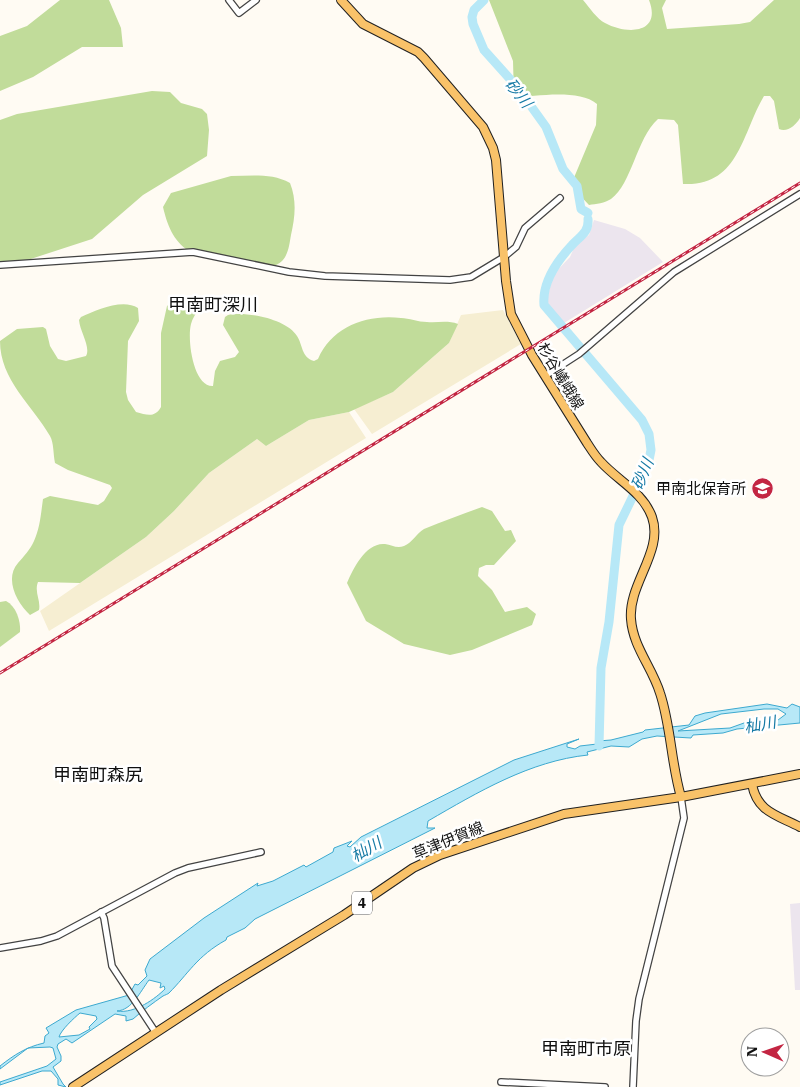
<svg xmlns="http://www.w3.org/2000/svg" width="800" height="1087" viewBox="0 0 800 1087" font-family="'IBM Plex Serif','Noto Sans JP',serif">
	<rect width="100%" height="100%" fill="#fffbf3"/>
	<g fill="#ece5ee">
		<path d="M594 220 625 229 640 238 663 262 564 323 549 307 547 299 553 275 570 257 575 246 589 235Z"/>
		<path d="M800 903V990H795L790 904Z"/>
	</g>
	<g fill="#f6eed2">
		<path d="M503 310 521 344 372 434 354 409 393 392 449 343 461 315Z"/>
		<path d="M349 412 366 438 49 631 40 611 146 537 174 511 209 473 257 439 266 446 309 420Z"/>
	</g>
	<g fill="#c1dc9a">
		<path d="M60 0H109L121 28 123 47H82L33 77 0 91V36L27 26Z"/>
		<path d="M489 0H583C589 7 597 19 605 23 627 35 662 34 649 0H666L662 8 667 29 739 24 750 22 774 0H800V118C796 125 787 133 779 129L774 101 770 96H764C742 133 739 187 683 184L678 125 674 120 658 119C636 139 632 184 611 199 605 203 596 204 589 205L573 188V180L596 125 597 104C579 89 536 96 514 98L513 61Z"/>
		<path d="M152 91 170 92 181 103 202 109 207 114 209 130 207 156 143 195 92 239 0 269V120L17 114Z"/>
		<path d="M231 176C252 176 272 173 290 183 297 201 295 217 291 235 289 246 288 260 276 265 259 273 208 256 189 251 173 241 167 224 163 207L171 193Z"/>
		<path d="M173 301 195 306 198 309C196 314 192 319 191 324 187 339 193 387 213 386L215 371 220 361 235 357 239 352 223 325 225 317 228 315C246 311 287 319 297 336 303 345 301 357 314 361L318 359C332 327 366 314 401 318 409 318 418 322 427 322 438 323 447 320 458 324L449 343 393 392 349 412 309 420 266 446 257 439 209 473 174 511 146 537 80 583 38 582C34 592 41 600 39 610L30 615C17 603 4 579 18 563 24 556 30 550 34 541 40 528 41 513 43 499L50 496 98 505 104 501 112 488 110 485 68 470 55 463C53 454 54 443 50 436 32 405 0 380 0 341L17 329 43 327 46 329 50 346 58 359 66 361 86 356C91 347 80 332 79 320L81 317C96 310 123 298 138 308L139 321 128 341 126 392 128 400 136 412C147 415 155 418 161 407V333L167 306Z"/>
		<path d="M482 507 492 511 505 531 511 530 516 541 494 565H486L479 568 478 576 492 590 505 612 527 607 536 614 532 625 472 650 450 655 404 644 366 621 347 583C353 569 366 542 385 544 392 545 397 549 404 546 412 543 416 534 424 529 443 521 463 514 482 507Z"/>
		<path d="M6 601C16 606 21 621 20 632L0 647V602Z"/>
	</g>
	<path fill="#b7e8f7" stroke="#3da9cf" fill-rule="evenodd" d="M767 704 787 708 792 704 800 707V723L737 729 723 733 693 735 691 738 657 736 642 739 629 747 611 746 587 752 588 755C530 761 478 792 428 821L427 828H435L255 919 245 928 227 937 226 940C197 956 188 974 169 993 168 994 165 995 163 996 153 1003 142 1011 133 1019L126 1021V1016L115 1014 72 1043 66 1039 58 1044 57 1047 61 1056V1061L53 1067 63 1084 66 1087 58 1085V1079L51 1071H42L0 1085V1082L47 1066 56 1059 53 1048 50 1047 28 1048 0 1069V1066C14 1055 26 1047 44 1043L45 1036 49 1033 46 1028 76 1010 129 995 135 984 138 985 147 976 145 970 150 959 204 918 258 883 257 886 273 881 304 865 306 867 333 852 334 848 352 841 347 846 350 847 361 837 514 760 579 739 567 744V747L575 749 580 746 597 744 598 741 611 740 643 732 645 730 689 725 695 716 705 713ZM764 709H778L786 714 778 720 744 723 730 728 678 731 721 714ZM149 980 161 983 160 988 164 986 165 989C156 998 135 1014 117 1011 132 1010 140 992 149 980ZM80 1013 96 1016 97 1019 89 1027 90 1029 79 1035 59 1037C61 1030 74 1018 80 1013Z"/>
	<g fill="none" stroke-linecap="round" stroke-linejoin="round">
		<g stroke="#b7e8f7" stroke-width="9">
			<path d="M484 0 474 10 472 17 473 24 484 50 518 88 546 127 563 169 577 186 581 209 588 213"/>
			<path d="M588 219C589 233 580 236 572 245 557 261 542 282 544 305L642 420 649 434 651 450 648 465 619 525 609 622 601 668 599 746"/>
		</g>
		<defs>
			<g id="minor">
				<path d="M229 0 239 13 256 0"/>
				<path d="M0 265 193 252 289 272 325 276 450 280 471 277 504 257 516 247 525 228 560 198"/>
				<path d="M545 376 579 354 674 272 800 194"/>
				<path d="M101 912 104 918 112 966 156 1033"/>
				<path d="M0 948 41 941 57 936 175 873 188 868 261 852"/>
				<path d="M501 1082 605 1087"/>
				<path d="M633 1087 636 1021 639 999 684 818 681 797"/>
			</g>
			<g id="major">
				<path d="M341 0 363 24 418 52 424 58 483 127 493 148 496 160 506 281 511 314 532 355 587 443C591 449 595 456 601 462 617 480 643 492 652 517 664 551 628 584 631 619 633 647 652 667 660 693 671 726 671 763 681 797"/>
				<path d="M752 784C757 812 777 815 800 827"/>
				<path d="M73 1087 221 990 344 915 413 868 440 855 564 814 681 797 800 774"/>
			</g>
		</defs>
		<use href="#minor" stroke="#434343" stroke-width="8"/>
		<use href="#major" stroke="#212121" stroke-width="10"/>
		<use href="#minor" stroke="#fff" stroke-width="5.5"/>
		<use href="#major" stroke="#f9c269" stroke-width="8"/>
		<defs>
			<path id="rail" d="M0 673 800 183"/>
		</defs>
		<use href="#rail" stroke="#c32542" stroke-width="3"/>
		<use href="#rail" stroke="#fff" stroke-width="1" stroke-dasharray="4" stroke-linecap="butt"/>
	</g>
	<defs>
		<symbol id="school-disc" viewBox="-11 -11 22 22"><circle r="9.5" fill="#c32542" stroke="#fff"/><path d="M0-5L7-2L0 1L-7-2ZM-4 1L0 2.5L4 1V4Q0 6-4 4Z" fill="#fff"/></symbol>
	</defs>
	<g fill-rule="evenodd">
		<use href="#school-disc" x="750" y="476" width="25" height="25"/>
	</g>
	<g text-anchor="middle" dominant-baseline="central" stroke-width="5" stroke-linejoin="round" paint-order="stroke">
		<rect fill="#fff" stroke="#585858" stroke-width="1" x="352" y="891.5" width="20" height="23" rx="4"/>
		<g font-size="14" font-weight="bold" fill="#101010">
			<text x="362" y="903">4</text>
		</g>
		<g font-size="15" fill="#101010" stroke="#fff">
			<text transform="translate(561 376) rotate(59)">杉谷嶬峨線</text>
			<text transform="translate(448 840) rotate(-22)">草津伊賀線</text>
		</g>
		<g font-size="15" fill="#101010" stroke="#fff" text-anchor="end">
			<text x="746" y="488">甲南北保育所</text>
		</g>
		<g font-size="16" font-style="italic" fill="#167aa5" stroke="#fff">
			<text transform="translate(519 93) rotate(51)">砂川</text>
			<text transform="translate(642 474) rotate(-67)">砂川</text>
			<text transform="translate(760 724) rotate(-10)">杣川</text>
			<text transform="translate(366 849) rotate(-30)">杣川</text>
		</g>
		<g font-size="18" fill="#101010" stroke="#fff">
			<text x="213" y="304">甲南町深川</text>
			<text x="98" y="774">甲南町森尻</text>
			<text x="586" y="1048">甲南町市原</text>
		</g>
	</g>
	<g transform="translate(765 1052) rotate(272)"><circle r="24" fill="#ffffff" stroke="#9f9f9f"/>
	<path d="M0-4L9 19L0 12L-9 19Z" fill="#c32542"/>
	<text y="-8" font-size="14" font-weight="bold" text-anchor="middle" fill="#101010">N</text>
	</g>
</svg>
